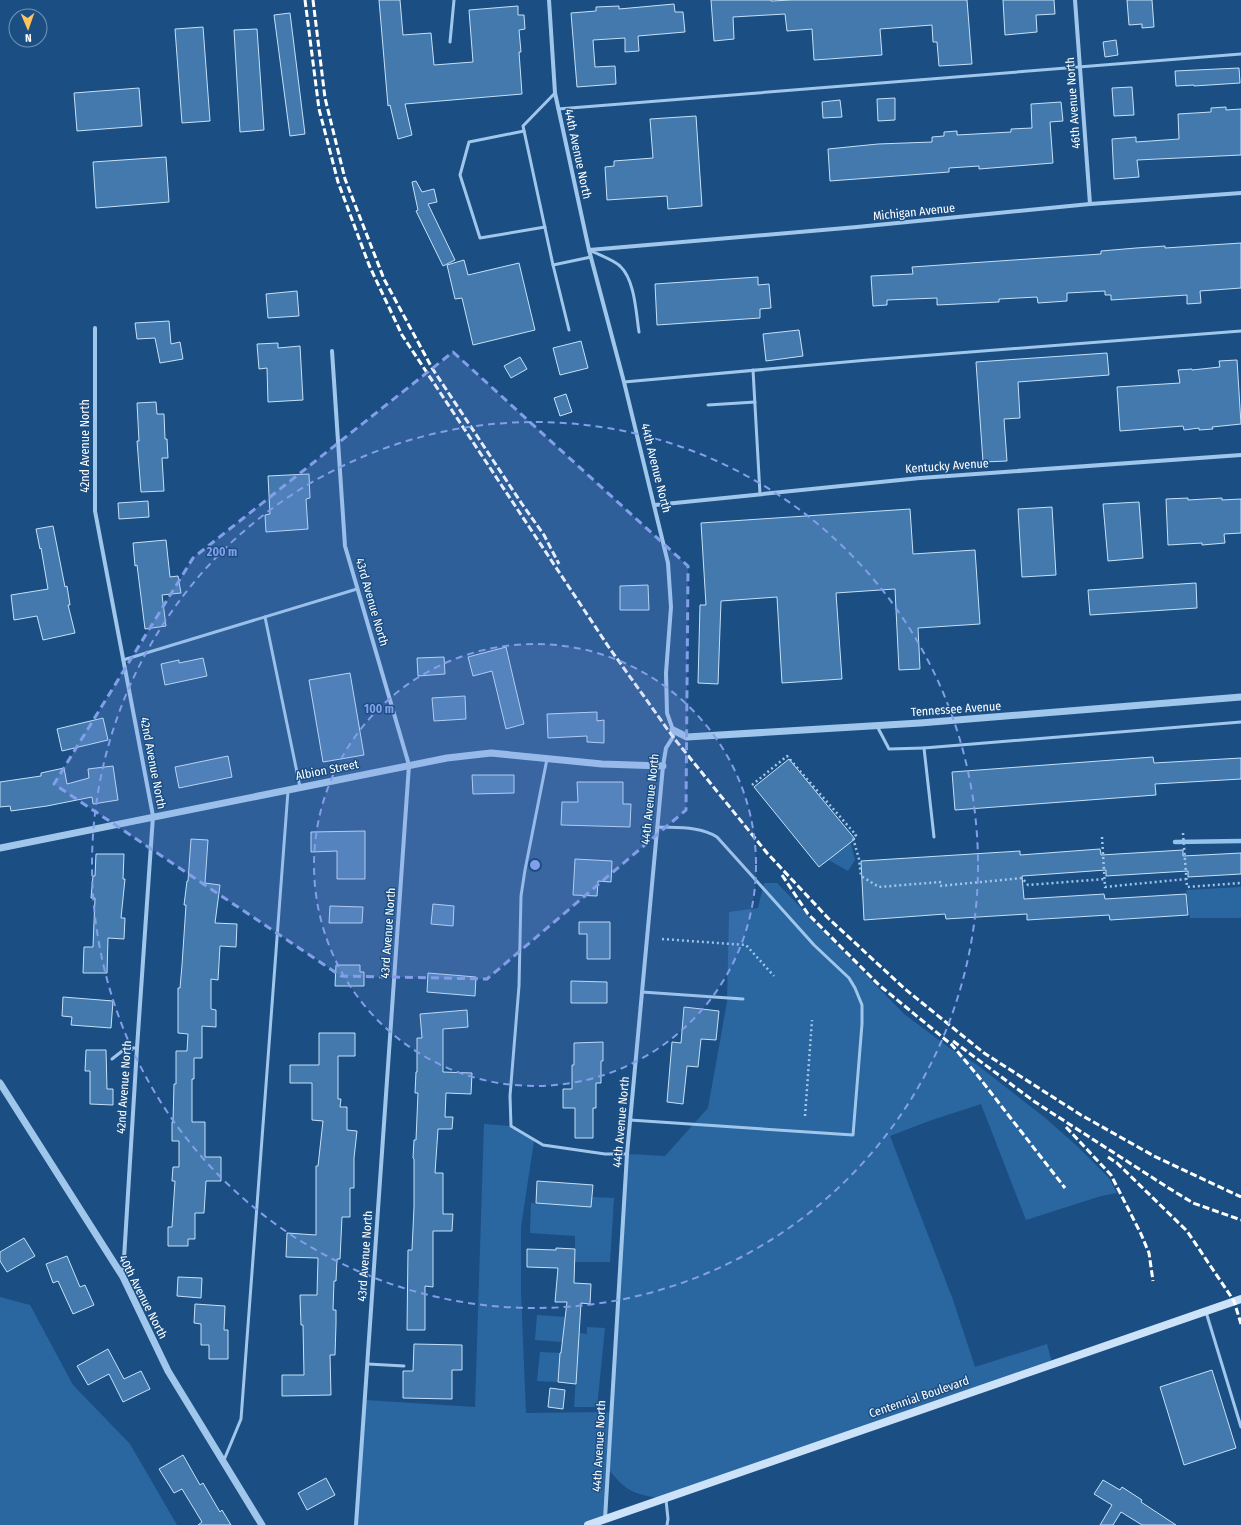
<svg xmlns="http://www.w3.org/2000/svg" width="1241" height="1525" viewBox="0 0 1241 1525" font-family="'Fira Sans Condensed',sans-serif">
	<rect width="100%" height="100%" fill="#1b4f84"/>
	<g fill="#2a67a1">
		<path d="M850 840 855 860 848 871 827 859Z"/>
		<path d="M764 883H777L904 1014 951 1049 976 1064 1044 1117 1077 1146 1109 1178 1117 1193 1101 1196 1026 1220 981 1104 929 1121 890 1136 953 1300 975 1367 1047 1344 1052 1363 658 1498C630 1493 626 1490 608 1469L605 1519 588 1525H357L365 1400 475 1407 484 1124 511 1126 534 1141 521 1227V1293L526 1413 612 1412 627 1154 665 1156 708 1108 727 1002 729 912 758 908Z"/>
		<path d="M1241 887V918H1190L1186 890Z"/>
		<path d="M592 1197 614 1198 610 1262H575V1236L530 1233 531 1203 591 1207Z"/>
		<path d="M0 1297 30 1305 73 1385 130 1444 177 1525H0Z"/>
		<path d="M537 1315 565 1317 562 1342 535 1340Z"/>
		<path d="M587 1327 605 1328 597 1407H574L579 1333 587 1334Z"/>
		<path d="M540 1352 560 1353 558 1382 537 1381Z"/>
	</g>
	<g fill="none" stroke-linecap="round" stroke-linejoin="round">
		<path stroke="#93c3ed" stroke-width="4.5" d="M1175 842 1241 841"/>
	</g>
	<g fill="#4379ad" stroke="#c5e0f8">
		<path d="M379 0H400L403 35 431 33 434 65 473 62 469 10 518 6V15H524L525 29 519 30 521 52H519L522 94 405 104 412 135 398 139 390 105 388 106Z"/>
		<path d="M711 0H771V1L792 0H967L972 64 939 66 937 42H933L932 25 880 29 882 55 829 59 814 60 812 29 787 31 785 14 733 17 734 39 714 41Z"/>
		<path d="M1003 0H1054L1055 14 1036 15 1037 32 1005 35Z"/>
		<path d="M1127 0H1152L1154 27 1142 28V24L1129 25Z"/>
		<path d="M674 4 675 12H683L685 32 638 36 639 51 625 52V38L593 40 595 67 615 66 616 84 577 87 571 13 596 11V7L619 6V9Z"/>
		<path d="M290 13 305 134 290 136 274 15Z"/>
		<path d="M203 27 210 121 182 123 175 29Z"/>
		<path d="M257 29 264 130 240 132 234 30Z"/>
		<path d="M1116 40 1118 55 1105 57 1103 42Z"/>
		<path d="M1239 68 1240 83 1194 86V85L1176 86 1175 71Z"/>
		<path d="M1132 87 1134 115 1114 116 1112 88Z"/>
		<path d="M139 88 142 126 77 131 74 93Z"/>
		<path d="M895 98V120L878 121 877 99Z"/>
		<path d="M840 100 842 117 823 118 822 102Z"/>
		<path d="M1061 102 1063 121 1050 122 1053 163 979 169V166L949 168V172L830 181 828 149 878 144 932 142V137L944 136V132L957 131V135L1011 132V129L1032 128 1031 104Z"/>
		<path d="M1226 107V110L1241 109V155L1137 160 1139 177 1114 179 1112 139 1136 137V142L1179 139 1178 114 1211 112V108Z"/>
		<path d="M696 116 702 206 668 209 667 196 607 200 605 167 614 166V161L653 158 650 119Z"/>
		<path d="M166 157 169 202 96 208 93 162Z"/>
		<path d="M416 181 422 192 434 189 437 202 428 204 455 260 443 266 416 211 418 210 412 182Z"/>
		<path d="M1241 243V288L1200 291 1201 303 1187 304V295L1111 300V295H1105V291L1067 293V301L1038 303 1037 297 999 299V302L937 305V298L887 300V305L873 306 871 276 913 274 912 267 1101 254V251L1136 248 1165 246V248Z"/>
		<path d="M464 260 468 275 519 263 535 330 473 345 462 298 455 299 447 265Z"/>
		<path d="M758 277V285L769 284 771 308 760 309V318L657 325 655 284Z"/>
		<path d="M297 291 299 316 268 318 266 294Z"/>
		<path d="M169 321 171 344 180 342 183 359 160 363 155 338 137 339 135 323Z"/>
		<path d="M799 330 803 356 766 361 763 334Z"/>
		<path d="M581 341 588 368 560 375 553 348Z"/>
		<path d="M278 343V348L300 346 303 400 268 402 267 368 259 369 257 344Z"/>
		<path d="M1107 353 1109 375 1018 382 1020 418 1004 419 1007 461 983 462 976 362Z"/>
		<path d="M520 357 527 369 511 378 504 366Z"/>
		<path d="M1237 360 1241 424 1212 427 1213 429 1199 430V428L1184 430 1183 426 1120 431 1117 387 1180 383 1178 370 1192 369V370L1220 367 1219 361Z"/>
		<path d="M566 394 572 412 560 416 554 398Z"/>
		<path d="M156 402 157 414H164L165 439H167L168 458H162L164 491 141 492 137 441H139L137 403Z"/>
		<path d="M309 474 310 498 306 499 308 529 266 532 265 515 270 514 268 476Z"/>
		<path d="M1188 498V500L1222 498V500L1241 499V533L1224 534 1225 543 1202 545V543L1168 545 1166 499Z"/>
		<path d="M148 501 149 517 119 519 118 503Z"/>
		<path d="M1139 502 1143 558 1108 561 1103 504Z"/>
		<path d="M1052 507 1056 575 1022 577 1018 509Z"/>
		<path d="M910 509 913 554 975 550 980 624 918 628 920 669 899 670 895 589 836 593 842 679 782 683 777 597 721 601 718 684 698 683 700 605H706L701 523Z"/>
		<path d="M53 526 65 587 67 586 70 605H68L75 633 43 640 37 616 14 620 11 595 48 589 41 548 40 549 36 529Z"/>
		<path d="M166 540 170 577 178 576 181 593 162 595 166 626 145 629 137 565 135 566 133 543Z"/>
		<path d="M1196 583 1197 608 1090 615 1088 590Z"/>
		<path d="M648 585 649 610H620V586Z"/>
		<path d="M506 647 524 724 506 729 492 671 473 676 468 657Z"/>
		<path d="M444 657 445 674 418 676 417 658Z"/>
		<path d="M203 658 207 676 165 685 161 664 179 660V663Z"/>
		<path d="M350 673 364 755 323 762 309 680Z"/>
		<path d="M465 696 466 719 434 721 432 698Z"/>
		<path d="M597 712V721L604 720V743L587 742V736L548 738 547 714Z"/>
		<path d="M103 718 108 740 62 751 57 729Z"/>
		<path d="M228 756 232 777 179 788 175 767Z"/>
		<path d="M1153 757 1154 763 1241 758V779L1155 784 1156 795 955 810 952 772Z"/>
		<path d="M789 759 855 839 819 867 754 787Z"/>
		<path d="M113 766 118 800 93 804 92 797 47 806 11 811 10 806 0 807V782L41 776V773L64 768 67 784 89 778 88 769Z"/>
		<path d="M472 775H514V793L473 794Z"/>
		<path d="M577 782H623V804H631L630 827 561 825 562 802H578Z"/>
		<path d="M365 831V879H337V851L311 852V832Z"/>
		<path d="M191 839 208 840 205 883 220 885 215 923 237 924 236 947 220 946 218 980 211 979V1009L216 1010V1027L202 1026V1058H194V1079H192V1122H205V1157H221V1181H206L204 1213H195V1239H188V1246H168V1227H172L175 1181H172L173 1167H179V1141H172V1122H173L174 1084H176V1051H187L188 1034 178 1033V988H180L182 965 186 905H184L187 881H188Z"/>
		<path d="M1100 849 1101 855 1183 850V856L1241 853V874L1188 877V871L1106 876V870L1022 876 1024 899 1104 894 1105 899 1186 894 1188 915 1110 920 1109 915 1027 920V914L946 919 945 914 864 920 861 861 1020 851V855Z"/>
		<path d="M96 854H124L123 879H125L121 918H125L124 939 108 938 107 973H83L84 947H93L95 898H91L93 876H95Z"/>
		<path d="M575 859 612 861 611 882 598 881 597 896 573 895Z"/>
		<path d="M433 904 454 906 453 926 431 924Z"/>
		<path d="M330 906 363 907 362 923H329Z"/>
		<path d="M579 922H610V959H587V934H579Z"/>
		<path d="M336 965H360V972H364V986H335Z"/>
		<path d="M428 973 476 977 475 996 427 992Z"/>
		<path d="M571 981 607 982V1003H571Z"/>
		<path d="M63 997 113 1001 111 1028 71 1025 72 1017 62 1016Z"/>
		<path d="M684 1007 719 1011 716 1040 701 1039 698 1067 687 1066 683 1104 667 1102 672 1042 681 1043Z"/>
		<path d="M467 1010 468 1027 443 1029V1072L472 1073 471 1094 446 1093 445 1117H453L452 1129H438L435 1173H443V1214H453L452 1231H433V1287L425 1286V1330H407L408 1250H412L414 1207V1159L413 1158 414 1140H416L418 1093H415L416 1072H417V1038H422L420 1014Z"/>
		<path d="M319 1033H355V1056H338V1099H341L340 1107H347V1130L357 1131 354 1158V1188H350V1217H342L340 1259H337L336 1281H334L333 1310H336V1324L335 1355H330L331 1395 282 1396V1375H304L303 1325H301L300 1295H317L318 1258 286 1257 287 1233 316 1235V1166H318L323 1121 312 1120V1083H290V1065H319Z"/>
		<path d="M603 1042V1061H601V1083H596V1108H593V1138H575V1108H563V1089H572V1065H574V1043Z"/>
		<path d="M86 1050H106L107 1089H113V1105L90 1104V1071H85Z"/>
		<path d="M537 1181 593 1185 591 1207 536 1203Z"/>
		<path d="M24 1238 35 1256 7 1272 0 1261V1252Z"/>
		<path d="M556 1248 575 1249 574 1283 591 1284 590 1304 581 1303 576 1384 558 1382 560 1353H561L567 1302H555L558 1268 527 1267V1249L556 1250Z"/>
		<path d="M67 1256 80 1287 85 1285 94 1305 73 1314 58 1281 53 1283 46 1264Z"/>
		<path d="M178 1277 202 1278 201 1298 177 1296Z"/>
		<path d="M195 1304 225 1306 224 1330H228V1359H209V1345H201V1324L194 1323Z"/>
		<path d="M414 1344 462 1345V1370H452V1399L403 1398V1371H413Z"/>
		<path d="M108 1349 124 1379 141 1371 150 1389 123 1402 109 1374 88 1385 77 1366Z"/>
		<path d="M1212 1370 1236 1448 1184 1465 1160 1387Z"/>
		<path d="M550 1388 565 1390 563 1409 548 1407Z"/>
		<path d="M183 1455 200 1485 203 1483 220 1512 222 1510 231 1525H198L202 1522 182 1489 174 1493 159 1469Z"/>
		<path d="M326 1478 335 1495 307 1510 298 1493Z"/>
		<path d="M1103 1480 1120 1490 1122 1487 1142 1500 1141 1502 1176 1525H1142L1121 1512 1113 1525H1100L1112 1505 1094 1494Z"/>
	</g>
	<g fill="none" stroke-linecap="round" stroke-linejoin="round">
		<g stroke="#a0c7eb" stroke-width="2.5" stroke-dasharray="2 3" stroke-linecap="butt">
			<path d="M752 785 787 756 856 835 853 838 859 859 861 876 879 887 940 882V886L1022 878 1028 885 1105 879"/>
			<path d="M1183 833 1187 887 1241 883"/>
			<path d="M1102 837 1105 887 1186 879"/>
			<path d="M662 939 746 945 774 976"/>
			<path d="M805 1116 812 1020"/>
		</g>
		<g stroke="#a0c7eb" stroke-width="3">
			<path d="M450 42 454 0"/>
			<path d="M555 93 523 126 553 265 569 330"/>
			<path d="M558 109 1241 54"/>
			<path d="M524 131 469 142 460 175 480 238 545 227"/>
			<path d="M589 250C599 255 612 259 620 266 635 280 636 313 639 332"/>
			<path d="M553 265 591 257"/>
			<path d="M753 370 760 494"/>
			<path d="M624 382 868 360 1241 331"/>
			<path d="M708 405 755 402"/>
			<path d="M265 617 300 787"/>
			<path d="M123 660 357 589"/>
			<path d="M877 726 889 749 924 748"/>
			<path d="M547 759 525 870 521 896 519 986 510 1096 511 1126 543 1145 605 1154H627"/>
			<path d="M934 837 924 748 1241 722"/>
			<path d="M642 992 743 999"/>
			<path d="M112 1059 126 1048H137"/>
			<path d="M630 1120 853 1135 862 1024V1005L855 988 849 978 814 945 717 837C700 826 677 828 657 827"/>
			<path d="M1206 1312 1241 1427"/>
			<path d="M368 1364 404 1366"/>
			<path d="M224 1460 241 1419 288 791"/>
			<path d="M666 1500 668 1519 667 1525"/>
		</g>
		<g stroke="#a0c7eb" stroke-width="4">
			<path d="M549 0 555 93 589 250 624 382 668 563 671 607 666 673 667 713 673 730V737L666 748 663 766 627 1154 605 1519"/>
			<path d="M1075 0 1090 204"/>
			<path d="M589 250 857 227 1090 204 1241 193"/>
			<path d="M95 328V511L153 816 137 1048 123 1275"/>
			<path d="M332 351 345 546 409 765 356 1525"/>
			<path d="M655 505 920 478 1241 455"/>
		</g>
		<g stroke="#a0c7eb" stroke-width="7">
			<path d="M673 730 687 737 920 723 1241 697"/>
			<path d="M0 848 447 758 491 753 602 764 663 766"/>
			<path d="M0 1083 123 1277 168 1371 262 1525"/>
		</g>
		<path stroke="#cce2f8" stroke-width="8" d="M588 1525 1241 1299"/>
		<g stroke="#fff" stroke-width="3" stroke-dasharray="7 3" stroke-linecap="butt">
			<path d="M305 0 319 109 338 182 369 265 402 335 608 646 673 737 767 853 828 918 905 989 984 1053 1081 1115 1154 1156 1241 1197"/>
			<path d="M313 0 325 98 345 179 384 279 432 368 522 504 544 535 559 564"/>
			<path d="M782 875 808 914 879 985 952 1045 978 1076 1065 1188"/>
			<path d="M953 1041 1035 1102 1167 1187 1193 1203 1241 1220"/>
			<path d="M1066 1127 1111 1175 1141 1234 1149 1253 1153 1281"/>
			<path d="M1108 1157 1117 1163 1187 1231 1234 1301 1241 1324"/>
		</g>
	</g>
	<path fill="#839eea" fill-opacity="0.2" stroke="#839eea" stroke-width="3" stroke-dasharray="8 5" stroke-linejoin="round" d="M453 352 688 566 686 810 487 979 341 976 54 784 193 558Z"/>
	<circle cx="535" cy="865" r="221" fill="#839eea" fill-opacity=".12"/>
	<g fill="none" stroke="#839eea" stroke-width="2" stroke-dasharray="7 5">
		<circle cx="535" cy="865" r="221"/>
		<circle cx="535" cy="865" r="443"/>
	</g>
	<g text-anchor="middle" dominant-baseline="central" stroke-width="3" stroke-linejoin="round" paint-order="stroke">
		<g font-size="12" fill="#fff" stroke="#1b4f84">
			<text transform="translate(1073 103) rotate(-94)">46th Avenue North</text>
			<text transform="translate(578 154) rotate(78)">44th Avenue North</text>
			<text transform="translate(914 212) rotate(-6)">Michigan Avenue</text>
			<text transform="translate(85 446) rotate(-90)">42nd Avenue North</text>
			<text transform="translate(947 466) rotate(-4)">Kentucky Avenue</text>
			<text transform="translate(656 468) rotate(76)">44th Avenue North</text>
			<text transform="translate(372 602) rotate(74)">43rd Avenue North</text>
			<text transform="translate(956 709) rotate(-4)">Tennessee Avenue</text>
			<text transform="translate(153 763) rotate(79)">42nd Avenue North</text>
			<text transform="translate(327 770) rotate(-11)">Albion Street</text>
			<text transform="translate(650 799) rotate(-84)">44th Avenue North</text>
			<text transform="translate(388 933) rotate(-86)">43rd Avenue North</text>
			<text transform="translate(124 1087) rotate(-86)">42nd Avenue North</text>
			<text transform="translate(621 1122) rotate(-85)">44th Avenue North</text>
			<text transform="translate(365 1256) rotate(-86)">43rd Avenue North</text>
			<text transform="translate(143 1297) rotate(63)">40th Avenue North</text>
			<text transform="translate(919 1397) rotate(-19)">Centennial Boulevard</text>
			<text transform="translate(599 1446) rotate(-87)">44th Avenue North</text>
		</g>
	</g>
	<circle cx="535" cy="865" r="6" fill="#839eea" stroke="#1b4f84" stroke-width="2"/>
	<g font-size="12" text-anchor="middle" font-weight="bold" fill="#839eea" stroke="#1b4f84" stroke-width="3" stroke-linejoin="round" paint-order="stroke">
		<text x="222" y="556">200 m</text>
		<text x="379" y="713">100 m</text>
	</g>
	<g transform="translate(28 28) rotate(178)"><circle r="19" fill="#1b4f84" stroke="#7695b5"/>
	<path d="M0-3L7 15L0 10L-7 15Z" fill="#fdc45d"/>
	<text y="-6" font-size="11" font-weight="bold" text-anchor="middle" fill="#ffffff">N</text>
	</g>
</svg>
